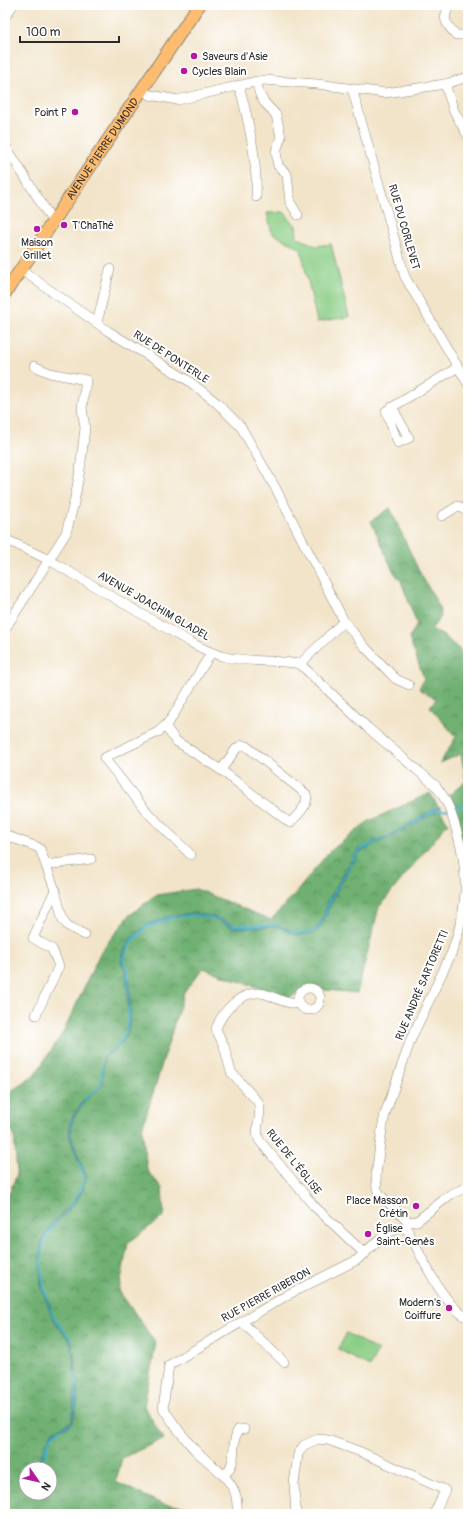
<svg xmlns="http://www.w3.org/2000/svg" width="473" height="1519" viewBox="0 0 473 1519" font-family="Pangolin,sans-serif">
	<defs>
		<pattern id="forest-crowns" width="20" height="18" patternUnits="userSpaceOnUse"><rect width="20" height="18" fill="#6fb072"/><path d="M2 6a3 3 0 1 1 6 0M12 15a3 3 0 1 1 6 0" fill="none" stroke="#5b8f5e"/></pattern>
		<pattern id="water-ripples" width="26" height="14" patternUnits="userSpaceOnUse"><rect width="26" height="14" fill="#44b0c2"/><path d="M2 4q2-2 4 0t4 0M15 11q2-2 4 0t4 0" fill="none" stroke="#398f9e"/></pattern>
	</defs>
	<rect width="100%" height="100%" fill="#fff"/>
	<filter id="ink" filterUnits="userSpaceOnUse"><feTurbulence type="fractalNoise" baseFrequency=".025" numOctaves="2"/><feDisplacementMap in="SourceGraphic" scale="8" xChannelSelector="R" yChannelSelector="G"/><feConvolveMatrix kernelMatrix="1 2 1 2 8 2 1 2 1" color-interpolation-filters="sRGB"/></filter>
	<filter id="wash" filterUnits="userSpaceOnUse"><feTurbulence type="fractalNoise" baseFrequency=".012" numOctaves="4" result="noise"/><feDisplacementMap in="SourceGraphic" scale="16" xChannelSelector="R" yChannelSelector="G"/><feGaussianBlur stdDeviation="0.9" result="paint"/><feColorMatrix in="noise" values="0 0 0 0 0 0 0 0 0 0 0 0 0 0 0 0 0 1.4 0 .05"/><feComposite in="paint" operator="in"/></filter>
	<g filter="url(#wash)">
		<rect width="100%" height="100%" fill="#f2e4c9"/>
		<g fill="#8acd85" stroke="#5a7c58">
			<path d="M284 212 296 226 297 237 316 246 331 244 349 317 317 322 301 249 272 233 267 213Z"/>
			<path d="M347 1333 378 1351 369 1367 338 1349Z"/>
		</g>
		<g fill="url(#forest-crowns)" stroke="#4d6e4e" fill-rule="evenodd">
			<path d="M390 508 418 569 439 606 441 617 431 629 445 637 460 650 466 671 468 672V842L461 847 459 816 448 796 466 781 461 754 440 763 456 737 430 707 436 699 419 689 424 678 409 638 417 624 401 581 393 571 371 521Z"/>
			<path d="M430 793 448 823 379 907 357 993 305 988 288 999 203 968 184 992 142 1129 147 1170 162 1188 164 1216 128 1243 119 1291 156 1343 144 1406 163 1439 122 1458 116 1482 162 1504 199 1508V1514H5V1197L9 1194 17 1174 14 1135 5 1119V1098L8 1093 34 1076 64 1031 101 951 129 916 156 895 196 889 271 920 294 895 328 853 369 821ZM26 1469H50V1493H26Z"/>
		</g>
		<path fill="url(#water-ripples)" stroke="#386e76" d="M439 806 441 809 388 839 373 844 369 848 360 852 335 894 324 921 319 929 313 933 297 935 275 926 253 928H234L215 919 189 915 168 919 151 925 146 928 131 943 124 954V961L129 972 131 1010 128 1030 125 1038 120 1046 104 1058 102 1086 86 1100 74 1117 72 1123 71 1136 86 1177 83 1190 74 1204 50 1229 42 1246 41 1282 49 1301 53 1316 71 1341 78 1382 77 1404 73 1421 70 1425 53 1433 43 1457 41 1469H39L42 1452 52 1432 72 1421 76 1383 72 1347 69 1340 53 1319 41 1287 40 1260 41 1243 49 1228 74 1201 82 1190 85 1175 79 1163 69 1135 70 1121 85 1098 101 1086 104 1056 119 1045 126 1032 128 1022V996L126 972 121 961 123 952 132 937 148 924 167 917 191 913 216 917 235 926 276 924 297 933 313 932 322 920 329 899 358 849 367 846 374 841 389 836Z"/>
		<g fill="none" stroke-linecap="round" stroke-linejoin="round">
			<g stroke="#44b0c2" stroke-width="2">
				<path d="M452 809 468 804"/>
				<path d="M436 810H448"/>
				<path d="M363 848 375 842"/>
				<path d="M232 925H277"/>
				<path d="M292 931 296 933 313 932 315 930"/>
				<path d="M129 978V973L124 960 130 944 146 928 172 918 193 915 213 918"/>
				<path d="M117 1047 126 1032 129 1009"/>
				<path d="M85 1099 101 1086 102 1065"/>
				<path d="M70 1207 74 1201 84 1180 79 1162"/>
				<path d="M47 1297C41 1280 39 1255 46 1237 48 1232 52 1228 55 1224"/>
				<path d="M51 1309 53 1316 70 1338 71 1341"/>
				<path d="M76 1373 77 1386"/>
				<path d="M41 1469 50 1438 62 1428"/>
			</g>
		</g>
	</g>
	<g filter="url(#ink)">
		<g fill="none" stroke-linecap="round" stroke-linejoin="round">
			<defs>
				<g id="minor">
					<path d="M450 5C441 19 446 24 456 35H468"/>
					<path d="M5 17 13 5"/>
					<path d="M256 81 260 95 264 102 276 115 281 137 276 151 278 166 287 174 290 202 298 215"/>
					<path d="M445 84 454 111 468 136"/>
					<path d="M239 85C248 118 258 163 256 197"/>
					<path d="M352 88 405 277 468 384"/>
					<path d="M142 90 150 95 178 100 263 80 317 84 385 93 445 84 468 77"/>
					<path d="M5 145 53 222"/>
					<path d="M20 269 108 331 189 381 217 403 241 427 276 489 344 621 364 646 388 671 396 679 409 685"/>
					<path d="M97 323 110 269"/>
					<path d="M392 407 409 438 398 443 386 411 458 367"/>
					<path d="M442 516 458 506 468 512"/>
					<path d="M5 539 49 560 190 642C201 648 212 654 225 657 249 662 275 660 300 664"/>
					<path d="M5 629 66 533 74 503 80 470 85 428 82 408 86 380 50 373 34 366"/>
					<path d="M300 664 368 728 436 786C449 803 451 812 457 832 470 876 467 909 452 952L411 1039 385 1114 382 1129 376 1175 377 1189 380 1195 409 1222"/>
					<path d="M300 664 344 621"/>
					<path d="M165 726 176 741 221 770 290 823C297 815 310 805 306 794L246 746 242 745 236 749 221 770"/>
					<path d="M5 835 37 847 40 849 55 890 63 920 68 926 85 935"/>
					<path d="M191 855 147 812 104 758 158 732 165 726 171 719 211 653"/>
					<path d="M46 865 91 859"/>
					<circle cx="309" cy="999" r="11"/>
					<path d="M299 1004C284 1004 278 998 265 994 243 988 222 1011 216 1029L224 1046 231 1072 258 1102C264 1117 253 1125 259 1140L314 1206 365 1254"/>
					<path d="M36 1015 59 966 52 949 33 938 55 890"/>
					<path d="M409 1222 417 1221 451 1194 468 1187"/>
					<path d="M406 1227C420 1253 442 1305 468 1318"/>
					<path d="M242 1322 284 1362"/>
					<path d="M224 1476C240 1459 229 1447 238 1430L244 1429"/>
					<path d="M238 1514C237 1508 237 1501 236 1496 230 1475 209 1464 195 1450 183 1437 173 1423 163 1408L169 1365 289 1294 357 1260 386 1233 406 1227 409 1222"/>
					<path d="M296 1514 294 1484 298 1454 304 1445 318 1439 328 1440 361 1452 445 1490 434 1514"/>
				</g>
				<g id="major">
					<path id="s1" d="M5 293 199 5"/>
				</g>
			</defs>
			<use href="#minor" stroke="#8e887a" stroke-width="10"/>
			<use href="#major" stroke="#8e887a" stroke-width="14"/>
			<use href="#minor" stroke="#fff" stroke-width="9"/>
			<use href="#major" stroke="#febc70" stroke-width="12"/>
		</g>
	</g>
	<g fill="#b5179e" stroke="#fff" stroke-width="1.5">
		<circle cx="194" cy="56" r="4"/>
		<circle cx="184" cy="71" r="4"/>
		<circle cx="75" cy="112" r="4"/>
		<circle cx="64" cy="225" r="4"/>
		<circle cx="37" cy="229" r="4"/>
		<circle cx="416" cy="1206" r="4"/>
		<circle cx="368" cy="1234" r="4"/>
		<circle cx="449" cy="1308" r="4"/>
	</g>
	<g text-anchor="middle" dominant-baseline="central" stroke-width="4" stroke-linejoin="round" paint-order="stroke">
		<g font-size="11" fill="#2b2b2b" stroke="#fff" text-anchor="start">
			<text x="202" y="56">Saveurs d'Asie</text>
			<text x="192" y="71">Cycles Blain</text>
			<text x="67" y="112" text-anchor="end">Point P</text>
			<text x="72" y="225">T'ChaThé</text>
			<text x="37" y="242" text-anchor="middle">Maison<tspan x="37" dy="13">Grillet</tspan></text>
			<text x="408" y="1200" text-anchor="end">Place Masson<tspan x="408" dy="13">Crétin</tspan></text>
			<text x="376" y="1228">Église<tspan x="376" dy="13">Saint-Genès</tspan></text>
			<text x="441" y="1302" text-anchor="end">Modern's<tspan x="441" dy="13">Coiffure</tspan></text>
		</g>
		<g font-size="11" fill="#2b2b2b" stroke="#fff">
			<text stroke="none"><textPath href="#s1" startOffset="174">AVENUE PIERRE DUMOND</textPath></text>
			<text transform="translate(404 227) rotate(74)">RUE DU CORLEVET</text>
			<text transform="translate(171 357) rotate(33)">RUE DE PONTERLE</text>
			<text transform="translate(154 606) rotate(30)">AVENUE JOACHIM GLADEL</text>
			<text transform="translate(422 985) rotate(-67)">RUE ANDRÉ SARTORETTI</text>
			<text transform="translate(294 1162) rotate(51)">RUE DE L'ÉGLISE</text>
			<text transform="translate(266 1295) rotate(-29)">RUE PIERRE RIBERON</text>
		</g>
	</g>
	<rect width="473" height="1519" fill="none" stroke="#fff" stroke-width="20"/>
	<g transform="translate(38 1481) rotate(124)"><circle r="19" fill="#ffffff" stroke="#aaaaaa"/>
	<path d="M0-3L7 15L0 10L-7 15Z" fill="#b5179e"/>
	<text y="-6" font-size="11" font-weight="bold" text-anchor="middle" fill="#2b2b2b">N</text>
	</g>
	<path d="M20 36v6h99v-6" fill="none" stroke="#2b2b2b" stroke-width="2"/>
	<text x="26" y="36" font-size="12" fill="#2b2b2b" stroke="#ffffff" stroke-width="3" paint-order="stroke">100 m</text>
</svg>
